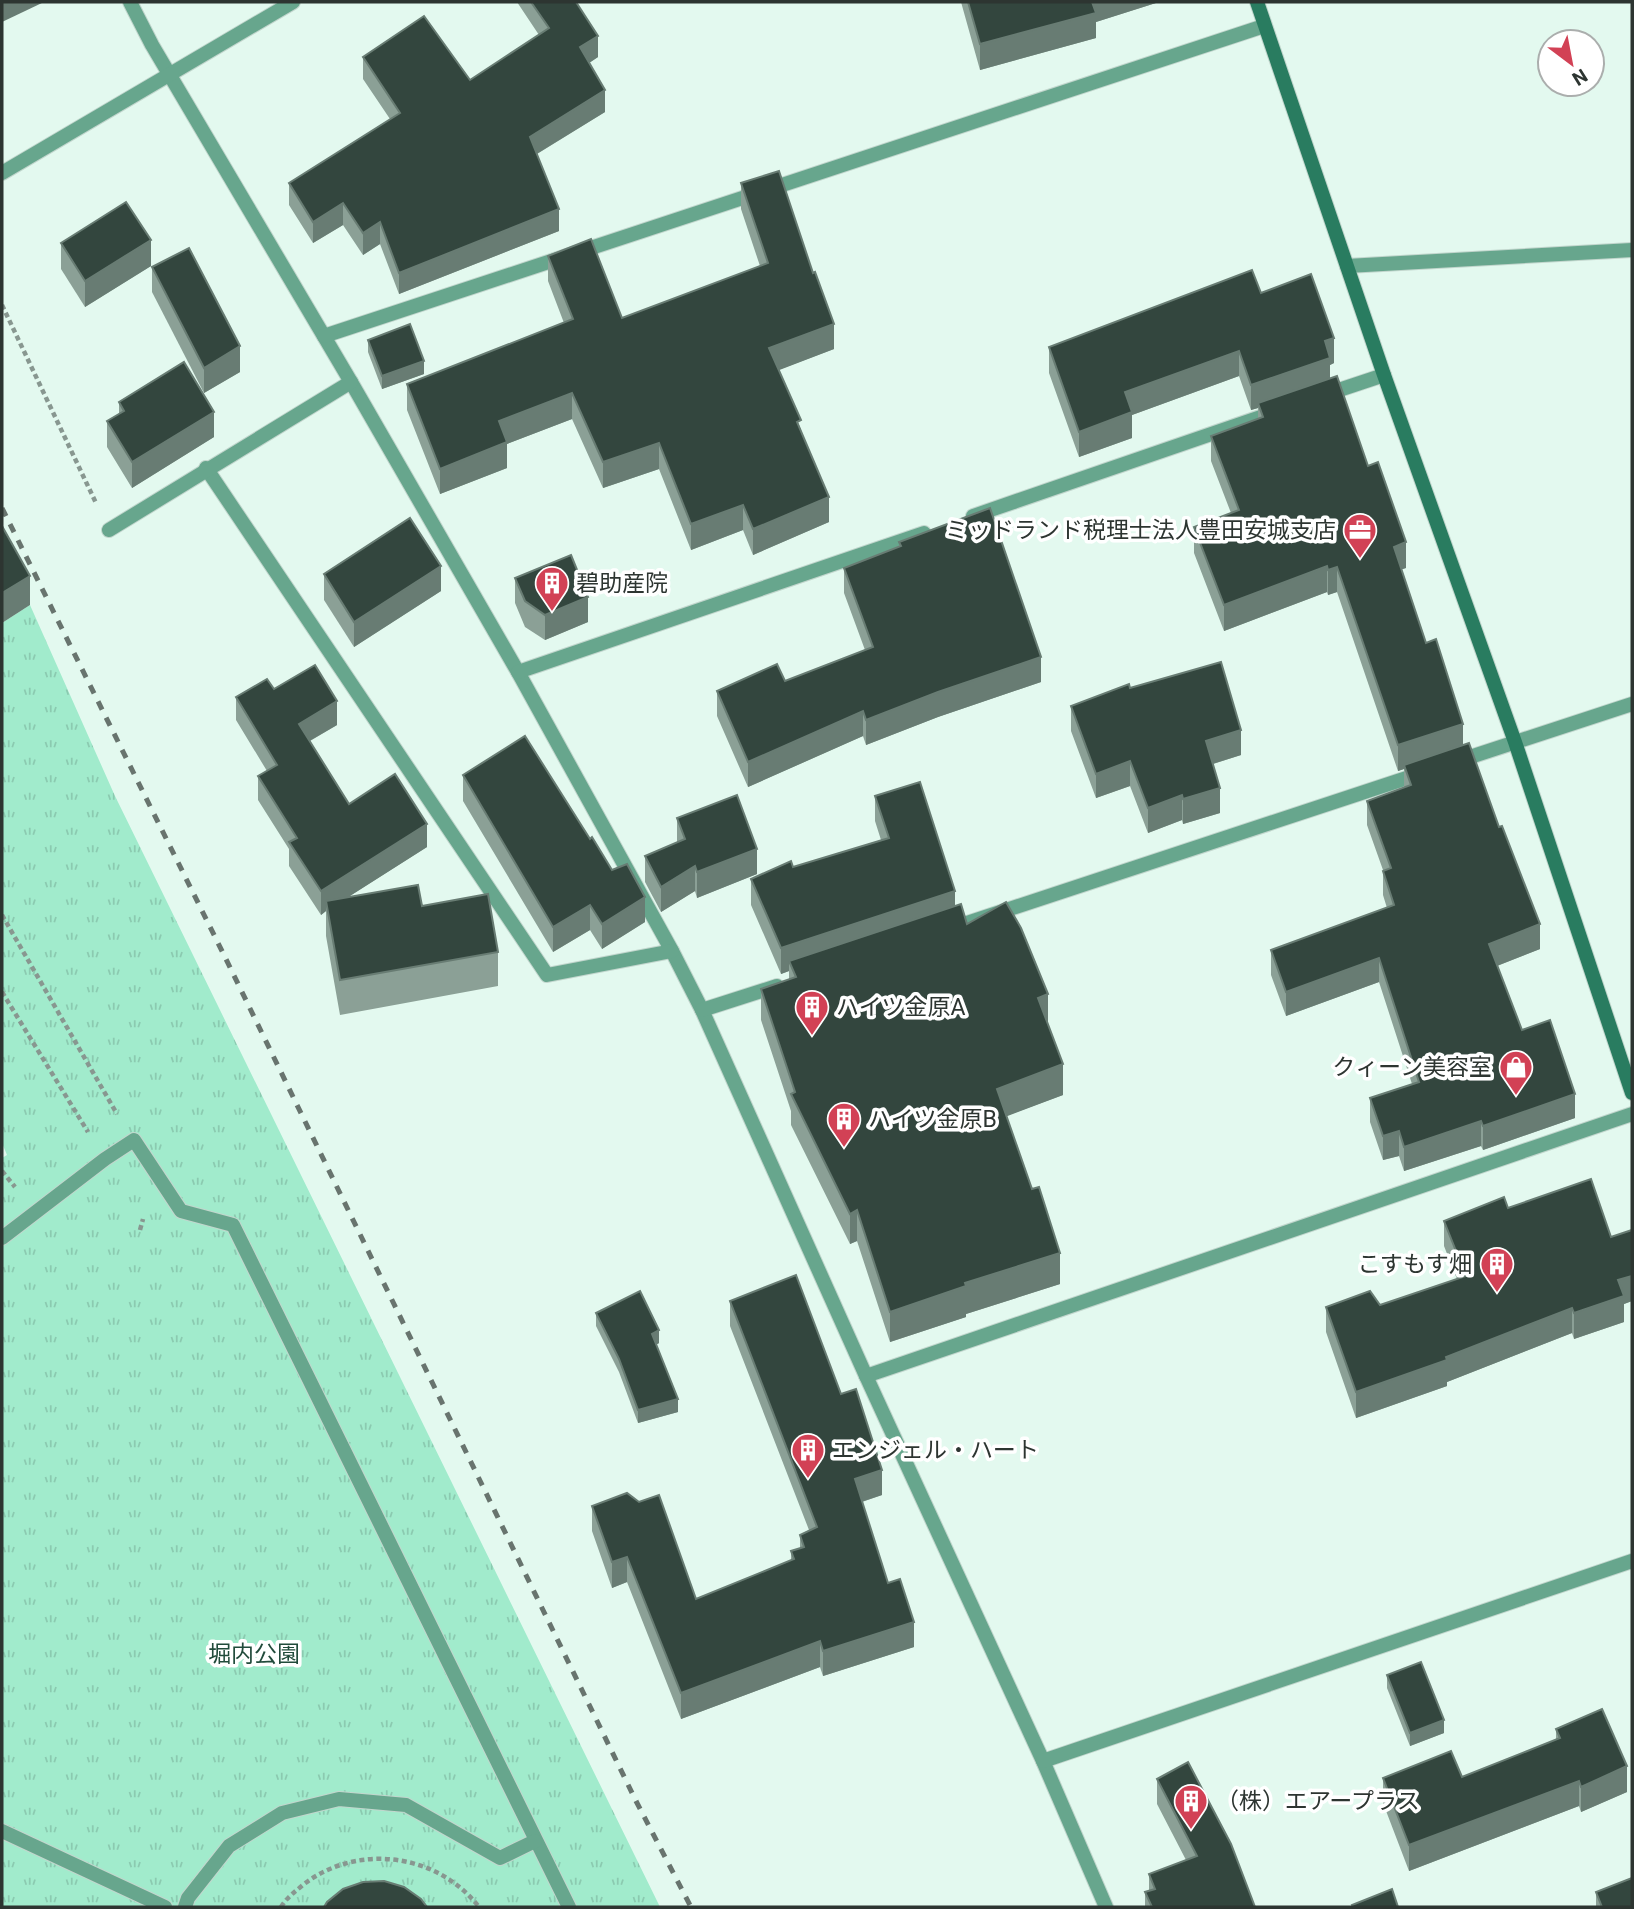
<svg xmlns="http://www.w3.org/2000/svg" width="1634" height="1909" viewBox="0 0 1634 1909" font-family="Roboto,'Noto Sans JP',sans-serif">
	<defs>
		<pattern id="park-tufts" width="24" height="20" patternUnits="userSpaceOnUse" patternTransform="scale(1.75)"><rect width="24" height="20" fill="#a1ebcc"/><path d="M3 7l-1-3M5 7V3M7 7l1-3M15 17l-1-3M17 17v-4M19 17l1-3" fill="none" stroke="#8bcab0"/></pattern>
	</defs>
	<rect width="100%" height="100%" fill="#e3f9ef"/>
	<path fill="url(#park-tufts)" d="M30 605 115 796 660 1907H2V1158L7 1155 2 1143V623Z"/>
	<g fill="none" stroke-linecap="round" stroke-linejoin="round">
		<defs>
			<g id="street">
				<path d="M130 2 152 45 351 382 518 672 672 951 702 1010 866 1376 1043 1761 1106 1907"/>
				<path d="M2 173 293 2"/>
				<path d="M1347 266 1632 250"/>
				<path d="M324 336 1264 26"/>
				<path d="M1324 395 1384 375"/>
				<path d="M206 468 547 975 672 951"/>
				<path d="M973 516 1275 412"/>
				<path d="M109 530 351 382"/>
				<path d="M518 672 924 533"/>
				<path d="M1458 761 1632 704"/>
				<path d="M949 929 1422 773"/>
				<path d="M702 1010 777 986"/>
				<path d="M2 1238 105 1159 134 1140 181 1211 233 1225 569 1907"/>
				<path d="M866 1376 1632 1114"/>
				<path d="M1043 1761 1632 1561"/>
				<path d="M2 1831 165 1907"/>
				<path d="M185 1907 188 1898 229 1846 282 1813 339 1799 406 1805 500 1858 535 1841"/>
			</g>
			<path id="secondary" d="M1257 2 1384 375 1515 742 1632 1093"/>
		</defs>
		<use href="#street" stroke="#c2d6cd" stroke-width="16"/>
		<use href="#secondary" stroke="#c2d6cd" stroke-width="16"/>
		<g stroke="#889790" stroke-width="4.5" stroke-dasharray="5 3.5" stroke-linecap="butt">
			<path d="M2 305 96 503"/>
			<path d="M2 915 117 1114"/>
			<path d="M2 992 88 1132"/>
			<path d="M2 1171 15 1187"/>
			<path d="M140 1230 143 1219"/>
			<path d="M281 1907C287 1897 295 1892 304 1884 358 1843 437 1853 479 1907"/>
		</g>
		<use href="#street" stroke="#67a68d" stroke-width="14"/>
		<use href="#secondary" stroke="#297c60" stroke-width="14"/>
		<path stroke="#68746e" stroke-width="5" stroke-dasharray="9 9" stroke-linecap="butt" d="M2 508 223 953 636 1801 691 1907"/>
	</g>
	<g fill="#8ba096">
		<path d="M517 2H576L598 57 589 63 605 112 537 154 559 231 399 294 380 244 363 255 343 225 313 243 289 205V183L390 119 363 79V57L470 80 539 35Z"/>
		<path d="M961 2H1159L1096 22V38L980 70Z"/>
		<path d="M741 183 834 349 778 370 801 430 829 522 753 555 743 530 691 550 659 469 603 488 572 419 507 444V468L440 494 407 410V384L564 323 548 281V256L622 318 760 266 741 209Z"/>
		<path d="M61 243 151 266 85 307 61 269Z"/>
		<path d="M152 267 240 372 204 393 152 292Z"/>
		<path d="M1261 293 1334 363 1330 365V378L1368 466 1406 568 1401 569 1426 643 1463 746 1540 949 1497 966 1522 1030 1575 1118 1483 1150 1481 1146 1404 1171 1399 1156 1383 1160 1370 1122V1098L1412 1084 1379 982 1286 1016 1271 975V950L1387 908 1383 895V870L1367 825V801L1404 788V769L1398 771 1337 592 1328 595 1327 592 1224 631 1194 553V527L1231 513 1211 461V436L1258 419V408L1251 410 1239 376 1132 415V438L1079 457 1049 373V347Z"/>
		<path d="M368 340 424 374 382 389 368 352Z"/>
		<path d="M119 402 214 437 132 488 107 447V421L119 414Z"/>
		<path d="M899 542 1041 682 938 717 866 745 863 736 748 787 717 716V691L785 681 865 650 844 593V568L899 546Z"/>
		<path d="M324 574 441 591 354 647 324 600Z"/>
		<path d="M515 578 588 622 545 640 525 627 515 603Z"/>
		<path d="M1130 688 1241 755 1213 764 1220 813 1183 824 1182 820 1148 833 1130 786 1096 798 1071 731V706Z"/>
		<path d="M274 689 337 725 310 741 349 804 427 847 348 897 422 906 498 952V986L340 1015 326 936V911L321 915 289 866V849L258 800V776L267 771 236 720V697Z"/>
		<path d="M463 775 590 839 612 870 645 922 602 949 590 930 553 952 463 801Z"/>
		<path d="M875 796 967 924 1048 1024 1063 1095 1006 1116 1060 1284 966 1314V1317L890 1342 857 1241 850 1244 791 1125V1111L761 1020V989L789 980V971L781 974 751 905V879L793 867 881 840 875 821Z"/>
		<path d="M677 818 757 874 697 898 695 891 661 912 645 882V856L677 843Z"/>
		<path d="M1508 1208 1611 1237 1632 1230V1301L1624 1304V1322L1574 1339 1572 1333 1447 1382V1386L1356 1418 1326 1332V1307L1380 1305 1457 1279 1444 1246V1221Z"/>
		<path d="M730 1301 841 1394 882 1495 862 1502 888 1583 914 1647 823 1676 820 1667 681 1719 627 1582 612 1588 592 1531V1506L696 1599 791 1560V1551L800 1548V1535L809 1530 730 1326Z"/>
		<path d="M596 1313 659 1343 656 1345 678 1412 638 1423 619 1372 596 1326Z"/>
		<path d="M1387 1675 1444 1733 1410 1746 1387 1688Z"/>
		<path d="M1556 1729 1627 1792 1581 1812 1579 1806 1409 1871 1383 1803V1778L1462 1777 1556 1740Z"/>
		<path d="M1157 1779 1255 1907H1145V1892L1149 1891V1874L1186 1860 1157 1804Z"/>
		<path d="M1596 1892 1632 1907H1596Z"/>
	</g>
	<g fill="#687c73">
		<path d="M2 2H44L2 22Z"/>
		<path d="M1091 2H1159L1096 22V38L980 70V44Z"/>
		<path d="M598 36V57L580 69V47Z"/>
		<path d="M605 90V112L530 158V137Z"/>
		<path d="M343 203V225L313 243V222Z"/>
		<path d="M559 209V231L399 294V273Z"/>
		<path d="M380 222V244L363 255V233Z"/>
		<path d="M151 240V266L85 307V281Z"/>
		<path d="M834 324V349L769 374V348Z"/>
		<path d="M1334 338V363L1330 365V383L1258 403V408L1251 410V385L1325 341Z"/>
		<path d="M240 346V372L204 393V368Z"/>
		<path d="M1239 351V376L1132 415V438L1079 457V432L1125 392Z"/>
		<path d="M424 361V374L382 389V376Z"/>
		<path d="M572 393V419L507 444V468L440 494V469L499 421Z"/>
		<path d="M214 412V437L132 488V462Z"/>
		<path d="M659 443V469L603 488V462Z"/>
		<path d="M829 497V522L753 555V529Z"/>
		<path d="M743 505V530L691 550V524Z"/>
		<path d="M1406 542V568L1394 572V547Z"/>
		<path d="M441 566V591L354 647V622Z"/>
		<path d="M1327 566V592L1224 631V605Z"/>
		<path d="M1337 567V592L1328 595V570Z"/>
		<path d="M30 576V605L2 623V593Z"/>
		<path d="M588 597V622L545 640V615Z"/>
		<path d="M1041 657V682L938 717 866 745V720L938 692Z"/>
		<path d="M337 701V725L299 747V724Z"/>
		<path d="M863 711V736L748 787V762Z"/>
		<path d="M1463 724V750L1404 765V769L1398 771V745Z"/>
		<path d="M1241 730V755L1206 766V741Z"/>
		<path d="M1130 761V786L1096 798V774Z"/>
		<path d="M1220 788V813L1183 824V799Z"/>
		<path d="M1182 795V820L1148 833V808Z"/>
		<path d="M427 824V847L328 910 326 901V911L321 915V891Z"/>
		<path d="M757 849V874L697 898V872Z"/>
		<path d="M695 866V891L661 912V887Z"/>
		<path d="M955 891V917L789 961V971L781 974V948Z"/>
		<path d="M645 897V922L602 949V924Z"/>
		<path d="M590 905V930L553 952V927Z"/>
		<path d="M1540 924V949L1489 969V944Z"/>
		<path d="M1379 958V982L1286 1016V992Z"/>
		<path d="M1048 994V1024L1038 998Z"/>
		<path d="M1063 1064V1095L997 1120V1089Z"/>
		<path d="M1575 1094V1118L1483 1150V1126Z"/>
		<path d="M1481 1121V1146L1404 1171V1147Z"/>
		<path d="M1399 1131V1156L1383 1160V1136Z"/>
		<path d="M857 1210V1241L850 1244V1214Z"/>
		<path d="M1060 1253V1284L966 1314V1317L890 1342V1312L965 1283Z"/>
		<path d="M1632 1276V1301L1624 1304V1322L1574 1339V1313L1618 1280Z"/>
		<path d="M1572 1308V1333L1447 1382V1386L1356 1418V1392Z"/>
		<path d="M659 1330V1343L652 1347V1334Z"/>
		<path d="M678 1399V1412L638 1423V1410Z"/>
		<path d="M882 1470V1495L855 1504V1479Z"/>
		<path d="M627 1557V1582L612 1588V1562Z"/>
		<path d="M914 1622V1647L823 1676V1651Z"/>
		<path d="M820 1641V1667L681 1719V1693Z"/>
		<path d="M1444 1720V1733L1410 1746V1733Z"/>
		<path d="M1627 1766V1792L1581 1812V1787Z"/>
		<path d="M1579 1781V1806L1409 1871V1845Z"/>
	</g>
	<g fill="#33463e" stroke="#687c73" stroke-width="2">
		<path d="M531 2H576L598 36 580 47 605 90 530 137 559 209 399 273 380 222 363 233 343 203 313 222 289 183 400 113 363 57 424 16 470 80 549 28Z"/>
		<path d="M968 2H1092L1096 13 980 44Z"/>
		<path d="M779 171 813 273 815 272 834 324 769 348 801 420 797 422 829 497 753 529 743 505 691 524 659 443 603 462 572 393 499 421 507 442 440 469 407 384 573 319 548 256 591 239 622 318 768 263 741 183Z"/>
		<path d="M126 202 151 240 85 281 61 243Z"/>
		<path d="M189 248 240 346 204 368 152 267Z"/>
		<path d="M1252 270 1261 293 1311 274 1334 338 1325 341 1330 358 1251 385 1239 351 1125 392 1132 412 1079 432 1049 347Z"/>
		<path d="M410 324 424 361 382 376 368 340Z"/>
		<path d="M184 362 214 412 132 462 107 421 124 411 119 402Z"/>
		<path d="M1337 376 1368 466 1378 462 1406 542 1394 547 1426 643 1436 639 1463 724 1398 745 1337 567 1328 570 1327 566 1224 605 1194 527 1239 510 1211 436 1263 417 1258 403Z"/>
		<path d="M990 508 1041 657 938 692 866 720 863 711 748 762 717 691 777 664 785 681 873 647 844 568 901 546 899 542Z"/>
		<path d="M410 518 441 566 354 622 324 574Z"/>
		<path d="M2 526 30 576 2 593Z"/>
		<path d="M571 555 588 597 545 615 525 601 515 578Z"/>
		<path d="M1221 662 1241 730 1206 741 1220 788 1183 799 1182 795 1148 808 1130 761 1096 774 1071 706 1129 684 1130 688Z"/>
		<path d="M315 665 337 701 299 724 349 804 395 774 427 824 321 891 289 842 297 838 258 776 277 765 236 697 267 679 274 689Z"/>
		<path d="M525 736 590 839 592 837 612 870 627 864 645 897 602 924 590 905 553 927 463 775Z"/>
		<path d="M1469 743 1499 827 1502 826 1540 924 1489 944 1522 1030 1550 1020 1575 1094 1483 1126 1481 1121 1404 1147 1399 1131 1383 1136 1370 1098 1419 1082 1379 958 1286 992 1271 950 1394 905 1383 871 1391 868 1367 801 1411 785 1404 765Z"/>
		<path d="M920 782 955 891 781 948 751 879 791 861 793 867 889 838 875 796Z"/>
		<path d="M737 795 757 849 697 872 695 866 661 887 645 856 685 839 677 818Z"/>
		<path d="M418 885 422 906 488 894 498 952 340 980 326 901Z"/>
		<path d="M1006 902 1021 928 1048 994 1038 998 1063 1064 997 1089 1032 1189 1039 1187 1060 1253 965 1283 966 1286 890 1312 857 1210 850 1214 791 1094 795 1092 761 989 796 977 789 961 961 904 967 924Z"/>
		<path d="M1591 1179 1611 1237 1632 1230V1276L1618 1280 1624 1296 1574 1313 1572 1308 1446 1357 1447 1360 1356 1392 1326 1307 1370 1291 1380 1305 1466 1276 1444 1221 1504 1197 1508 1208Z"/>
		<path d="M796 1275 841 1394 856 1389 882 1470 855 1479 888 1583 900 1579 914 1622 823 1651 820 1641 681 1693 627 1557 612 1562 592 1506 627 1493 639 1502 659 1495 696 1599 794 1559 791 1551 804 1547 800 1535 817 1527 730 1301Z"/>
		<path d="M640 1291 659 1330 652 1334 678 1399 638 1410 619 1359 596 1313Z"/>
		<path d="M1421 1662 1444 1720 1410 1733 1387 1675Z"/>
		<path d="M1602 1709 1627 1766 1581 1787 1579 1781 1409 1845 1383 1778 1451 1751 1462 1777 1560 1738 1556 1729Z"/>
		<path d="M1188 1762 1231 1844 1255 1907H1152L1145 1892 1155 1889 1149 1874 1197 1856 1157 1779Z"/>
		<path d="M1632 1878V1907H1602L1596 1892Z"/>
		<path d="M384 1881 404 1887 421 1899 427 1907H324L327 1902 343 1889 363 1882Z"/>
		<path d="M1392 1889 1398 1907H1353L1352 1905Z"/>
	</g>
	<defs>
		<symbol id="office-pin" viewBox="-11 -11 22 30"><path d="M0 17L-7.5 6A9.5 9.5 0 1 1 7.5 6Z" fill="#d24155" stroke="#fff"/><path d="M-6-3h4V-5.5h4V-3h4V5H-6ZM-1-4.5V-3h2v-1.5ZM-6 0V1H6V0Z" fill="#fff"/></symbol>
		<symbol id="building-pin" viewBox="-11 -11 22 30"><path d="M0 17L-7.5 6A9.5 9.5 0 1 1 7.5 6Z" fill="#d24155" stroke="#fff"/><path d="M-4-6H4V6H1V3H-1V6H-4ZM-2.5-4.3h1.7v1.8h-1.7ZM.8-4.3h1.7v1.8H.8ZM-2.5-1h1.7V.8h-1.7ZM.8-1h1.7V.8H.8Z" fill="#fff"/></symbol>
		<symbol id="shop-pin" viewBox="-11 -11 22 30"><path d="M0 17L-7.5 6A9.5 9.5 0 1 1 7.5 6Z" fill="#d24155" stroke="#fff"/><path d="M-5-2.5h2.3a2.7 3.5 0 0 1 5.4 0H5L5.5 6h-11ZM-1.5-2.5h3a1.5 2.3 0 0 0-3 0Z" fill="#fff"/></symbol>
	</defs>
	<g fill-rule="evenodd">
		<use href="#office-pin" x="1341" y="511" width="38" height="52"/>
		<use href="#building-pin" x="533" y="564" width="38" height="52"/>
		<use href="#building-pin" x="793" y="988" width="38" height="52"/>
		<use href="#shop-pin" x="1497" y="1048" width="38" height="52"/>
		<use href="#building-pin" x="825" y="1100" width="38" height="52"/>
		<use href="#building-pin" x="1478" y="1245" width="38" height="52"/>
		<use href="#building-pin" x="789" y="1431" width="38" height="52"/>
		<use href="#building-pin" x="1172" y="1782" width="38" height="52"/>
	</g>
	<g text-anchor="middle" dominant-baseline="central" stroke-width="7" stroke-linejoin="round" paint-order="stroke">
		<g font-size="23" fill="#2d3531" stroke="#fff" text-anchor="start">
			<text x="1336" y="530" text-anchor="end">ミッドランド税理士法人豊田安城支店</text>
			<text x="576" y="583">碧助産院</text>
			<text x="836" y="1007">ハイツ金原A</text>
			<text x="1492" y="1067" text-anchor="end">クィーン美容室</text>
			<text x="868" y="1119">ハイツ金原B</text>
			<text x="1472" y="1264" text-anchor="end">こすもす畑</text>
			<text x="832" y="1450">エンジェル・ハート</text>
			<text x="1216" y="1801">（株）エアープラス</text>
		</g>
		<g font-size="23" fill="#214b3b" stroke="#fff">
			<text x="254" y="1654">堀内公園</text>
		</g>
	</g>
	<rect width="1634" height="1909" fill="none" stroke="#2d3531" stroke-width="7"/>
	<g transform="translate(1571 63) rotate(148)"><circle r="33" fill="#ffffff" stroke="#abaead" stroke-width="2"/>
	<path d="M0-5L12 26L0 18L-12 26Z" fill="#d24155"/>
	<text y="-10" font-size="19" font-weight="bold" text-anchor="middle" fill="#2d3531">N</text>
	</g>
</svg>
